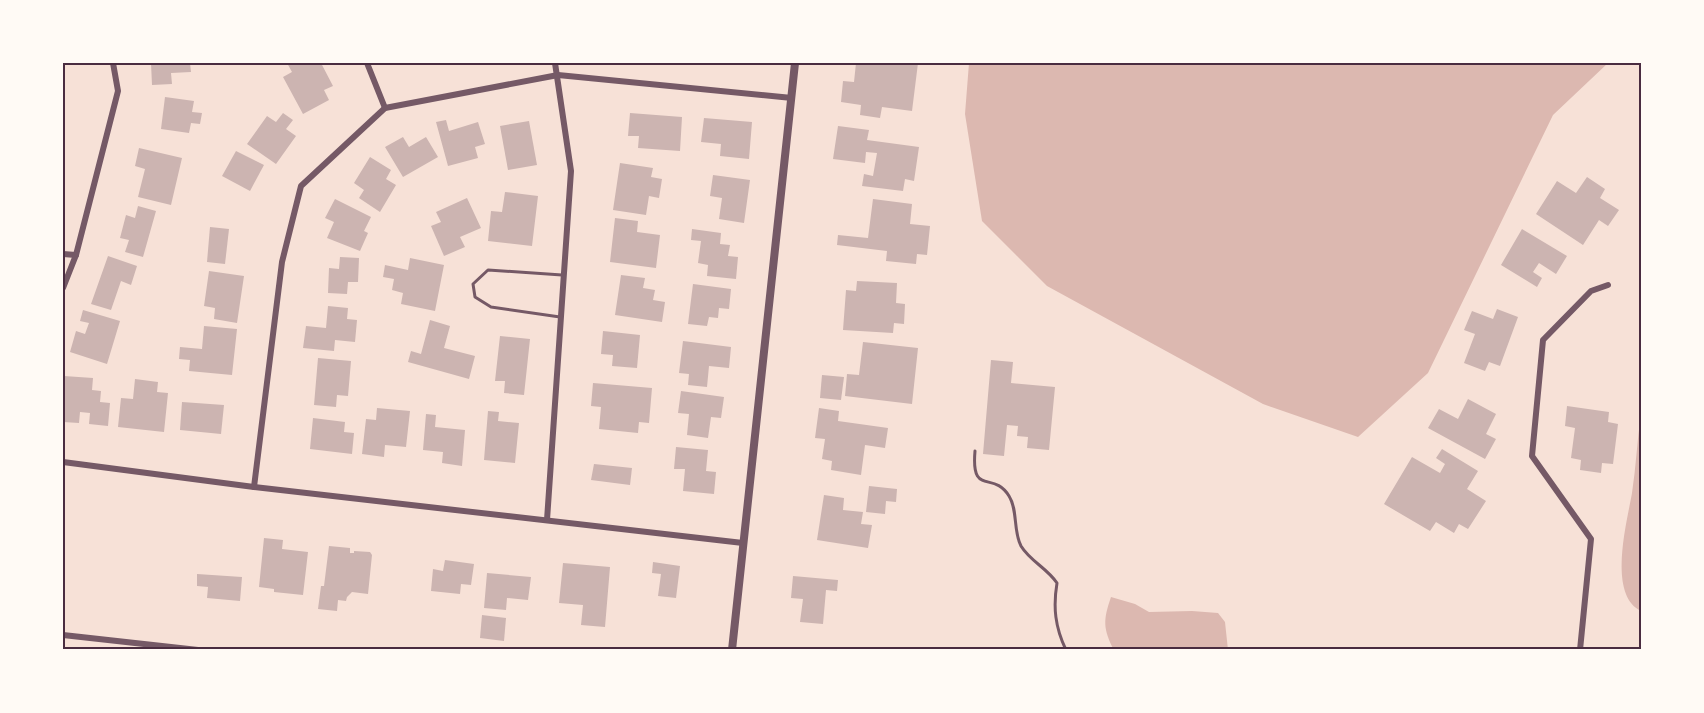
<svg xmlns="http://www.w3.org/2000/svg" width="1704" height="713" viewBox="0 0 1704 713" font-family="Merriweather,serif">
	<rect width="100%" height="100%" fill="#f7e1d7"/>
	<g fill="#dcb8b0">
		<path d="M969 63H1608L1553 115 1428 373 1358 437 1263 404 1047 286 982 221 965 114Z"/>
		<path d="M1641 414V611C1607 595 1627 522 1632 493 1636 467 1637 441 1641 414Z"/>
		<path d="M1111 597 1135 604 1149 612 1192 611 1218 613 1225 622 1228 650H1114C1103 629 1103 620 1111 597Z"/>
	</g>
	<g fill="#ccb4b1">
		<path d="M151 63H190L191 72 171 73 172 84 152 85Z"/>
		<path d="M287 63H321L333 86 324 90 329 100 303 114 283 77 292 72Z"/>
		<path d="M856 63H918L912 111 882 107 880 118 860 115 861 105 841 102 843 81 854 82Z"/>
		<path d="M165 97 194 101 192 112 202 113 200 124 191 123 189 133 161 129Z"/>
		<path d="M283 113 293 120 286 129 296 136 276 164 247 144 267 116 276 122Z"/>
		<path d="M630 113 682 117 680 151 638 148 639 136H628Z"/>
		<path d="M704 118 752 122 749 159 720 156 721 144 701 142Z"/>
		<path d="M446 120 449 131 478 122 485 144 475 147 478 158 448 166 436 122Z"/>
		<path d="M529 121 537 165 508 170 500 126Z"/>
		<path d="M838 126 869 130 867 140 919 147 914 181 905 179 903 191 862 186 864 174 873 176 877 153 866 152 865 163 833 159Z"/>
		<path d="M403 137 409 147 426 137 438 157 403 177 385 147Z"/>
		<path d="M139 148 182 158 171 205 138 197 145 169 135 166Z"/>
		<path d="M236 151 264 165 250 191 222 176Z"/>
		<path d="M370 157 391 170 386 179 396 185 380 212 359 198 364 190 354 183Z"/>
		<path d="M620 163 653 168 651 177 662 179 659 198 649 196 646 215 613 210Z"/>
		<path d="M713 175 750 180 744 223 719 219 722 198 710 196Z"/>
		<path d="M1587 177 1605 189 1600 198 1619 210 1608 226 1599 220 1583 245 1536 214 1557 181 1576 193Z"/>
		<path d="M505 192 538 196 532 246 488 241 491 211 502 212Z"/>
		<path d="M467 198 481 228 460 237 465 247 444 256 431 226 441 222 436 212Z"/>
		<path d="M335 199 371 217 364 231 368 233 360 251 327 238 334 222 325 218Z"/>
		<path d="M873 199 912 204 910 224 930 226 927 255 917 254 916 264 886 261 887 251 837 245 838 235 868 238Z"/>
		<path d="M138 206 156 211 143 257 125 252 129 240 120 238 126 215 135 218Z"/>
		<path d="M615 218 638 221 637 232 660 235 656 268 610 262Z"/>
		<path d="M210 227 229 229 225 264 207 262Z"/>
		<path d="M692 229 721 233 720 244 730 245 728 256 738 257 736 279 707 276 708 265 698 263 701 241 691 240Z"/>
		<path d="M1522 229 1567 256 1556 274 1539 263 1533 272 1542 278 1537 287 1501 265Z"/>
		<path d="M108 256 137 266 131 285 121 281 111 310 91 304Z"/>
		<path d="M340 257 359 258 358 282H348L347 294 328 293 329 268 339 269Z"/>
		<path d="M410 258 444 265 435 311 401 304 403 293 392 290 394 279 383 277 385 265 408 270Z"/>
		<path d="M209 271 244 276 237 323 214 319 215 308 204 306Z"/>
		<path d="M621 275 645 278 643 288 655 290 653 300 665 302 662 322 615 315Z"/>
		<path d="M857 281 897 283 896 303 905 304 904 324 894 323 893 333 843 330 846 290 856 291Z"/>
		<path d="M693 284 731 289 729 309 719 308 718 318 709 317 707 326 688 324Z"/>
		<path d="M328 306 348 308 347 319 357 320 355 342 335 340 334 351 303 348 306 326 326 328Z"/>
		<path d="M1497 309 1518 317 1500 366 1489 362 1485 371 1464 363 1475 334 1464 330 1472 311 1493 319Z"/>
		<path d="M83 310 120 321 107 364 70 352 76 331 85 334 89 323 80 321Z"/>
		<path d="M430 320 450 326 444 348 475 356 469 379 408 362 411 351 421 354Z"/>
		<path d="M204 326 237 329 232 375 189 371 190 360 179 359 180 347 202 349Z"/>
		<path d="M603 331 640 335 637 368 612 366 613 355 601 354Z"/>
		<path d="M500 336 530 339 524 395 504 393 505 381H495Z"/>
		<path d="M683 341 731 347 729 368 709 366 707 387 688 385 689 374 679 373Z"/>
		<path d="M863 342 918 348 912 404 845 396 847 374 859 375Z"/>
		<path d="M318 358 351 361 348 396 337 395 336 407 314 405Z"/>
		<path d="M991 360 1013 362 1011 383 1055 387 1049 450 1027 448 1028 437 1017 436 1018 426 1007 425 1004 456 983 454Z"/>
		<path d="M822 375 844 377 841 400 820 398Z"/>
		<path d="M64 376 93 378 92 390 101 391 100 402 110 403 108 426 89 424 90 413 80 412 79 423 63 422Z"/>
		<path d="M135 379 158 382 157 392 168 393 164 432 118 427 121 398 133 399Z"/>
		<path d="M593 383 652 388 649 423 639 422 638 433 599 429 601 407 591 406Z"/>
		<path d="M681 391 724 397 721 418 711 417 708 438 687 435 689 414 678 413Z"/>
		<path d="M1468 399 1496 414 1486 434 1496 439 1485 459 1428 428 1439 409 1458 419Z"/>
		<path d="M182 402 224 405 221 434 180 430Z"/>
		<path d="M1567 406 1609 412 1608 422 1618 424 1613 464 1602 463 1601 473 1580 470 1581 460 1571 458 1575 428 1565 426Z"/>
		<path d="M377 408 410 411 406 447 385 445 384 457 362 454 366 419 376 420Z"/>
		<path d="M819 408 839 411 838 421 888 428 885 448 865 445 861 475 831 470 832 461 822 459 825 439 815 438Z"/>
		<path d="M488 411 499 412 498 421 519 423 515 463 484 460Z"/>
		<path d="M426 414 436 415 435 427 465 430 462 466 442 463 443 452 423 450Z"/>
		<path d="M313 418 345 422 344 432 354 433 352 454 310 449Z"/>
		<path d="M676 447 708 450 706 471 716 472 714 494 683 491 685 469H674Z"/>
		<path d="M1442 449 1478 471 1467 489 1486 501 1468 529 1459 524 1454 533 1436 522 1430 531 1384 504 1412 457 1440 473 1445 464 1436 458Z"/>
		<path d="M594 464 632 468 630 485 591 480Z"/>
		<path d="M869 486 897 489 896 502 886 501 885 514 866 512Z"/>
		<path d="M824 495 844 498 843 510 863 512 861 524 872 525 868 548 817 540Z"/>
		<path d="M264 538 283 540 282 549 308 552 303 595 274 592V589L259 587Z"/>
		<path d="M329 546 350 548V553H354V551L370 552 372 555 368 594 352 592 347 597 346 601 338 600 337 611 318 609 321 586H324Z"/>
		<path d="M445 560 474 564 471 585 461 584 460 594 431 591 433 569 443 571Z"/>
		<path d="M653 562 680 566 676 598 658 596 661 574 652 573Z"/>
		<path d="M563 563 610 567 605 627 581 625 583 605 559 603Z"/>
		<path d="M487 573 531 577 528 600 507 598 506 610 484 608Z"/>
		<path d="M197 574 242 577 240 601 207 598 208 587 197 586Z"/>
		<path d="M793 576 838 580 837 591 826 590 823 624 800 622 803 599 791 598Z"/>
		<path d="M482 615 506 618 504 641 480 638Z"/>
	</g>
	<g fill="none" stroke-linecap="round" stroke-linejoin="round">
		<g stroke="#755966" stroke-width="3">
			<path d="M560 317 491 307 475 297 473 284 488 270 562 275"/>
			<path d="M975 451C971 497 993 470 1009 496 1018 510 1013 531 1021 546 1030 561 1047 568 1057 583 1053 607 1055 627 1066 650"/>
		</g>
		<g stroke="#755966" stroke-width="6">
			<path d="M367 63 385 108"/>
			<path d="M63 254 76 255"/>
			<path d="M63 288 76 255 118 91 113 63"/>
			<path d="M63 462 254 487 743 543"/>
			<path d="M254 487 282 262 301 186 385 108 558 75 792 98"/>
			<path d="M547 520 571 171 555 63"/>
			<path d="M63 635 198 650"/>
			<path d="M1580 650 1591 539 1532 456 1543 340 1591 291 1608 285"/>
		</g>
		<path stroke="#755966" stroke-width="8" d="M732 650 795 63"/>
	</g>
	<rect width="1704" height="713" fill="none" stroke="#fffaf5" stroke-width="129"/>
	<rect x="64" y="64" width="1576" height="584" fill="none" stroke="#4a2c40" stroke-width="2"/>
</svg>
